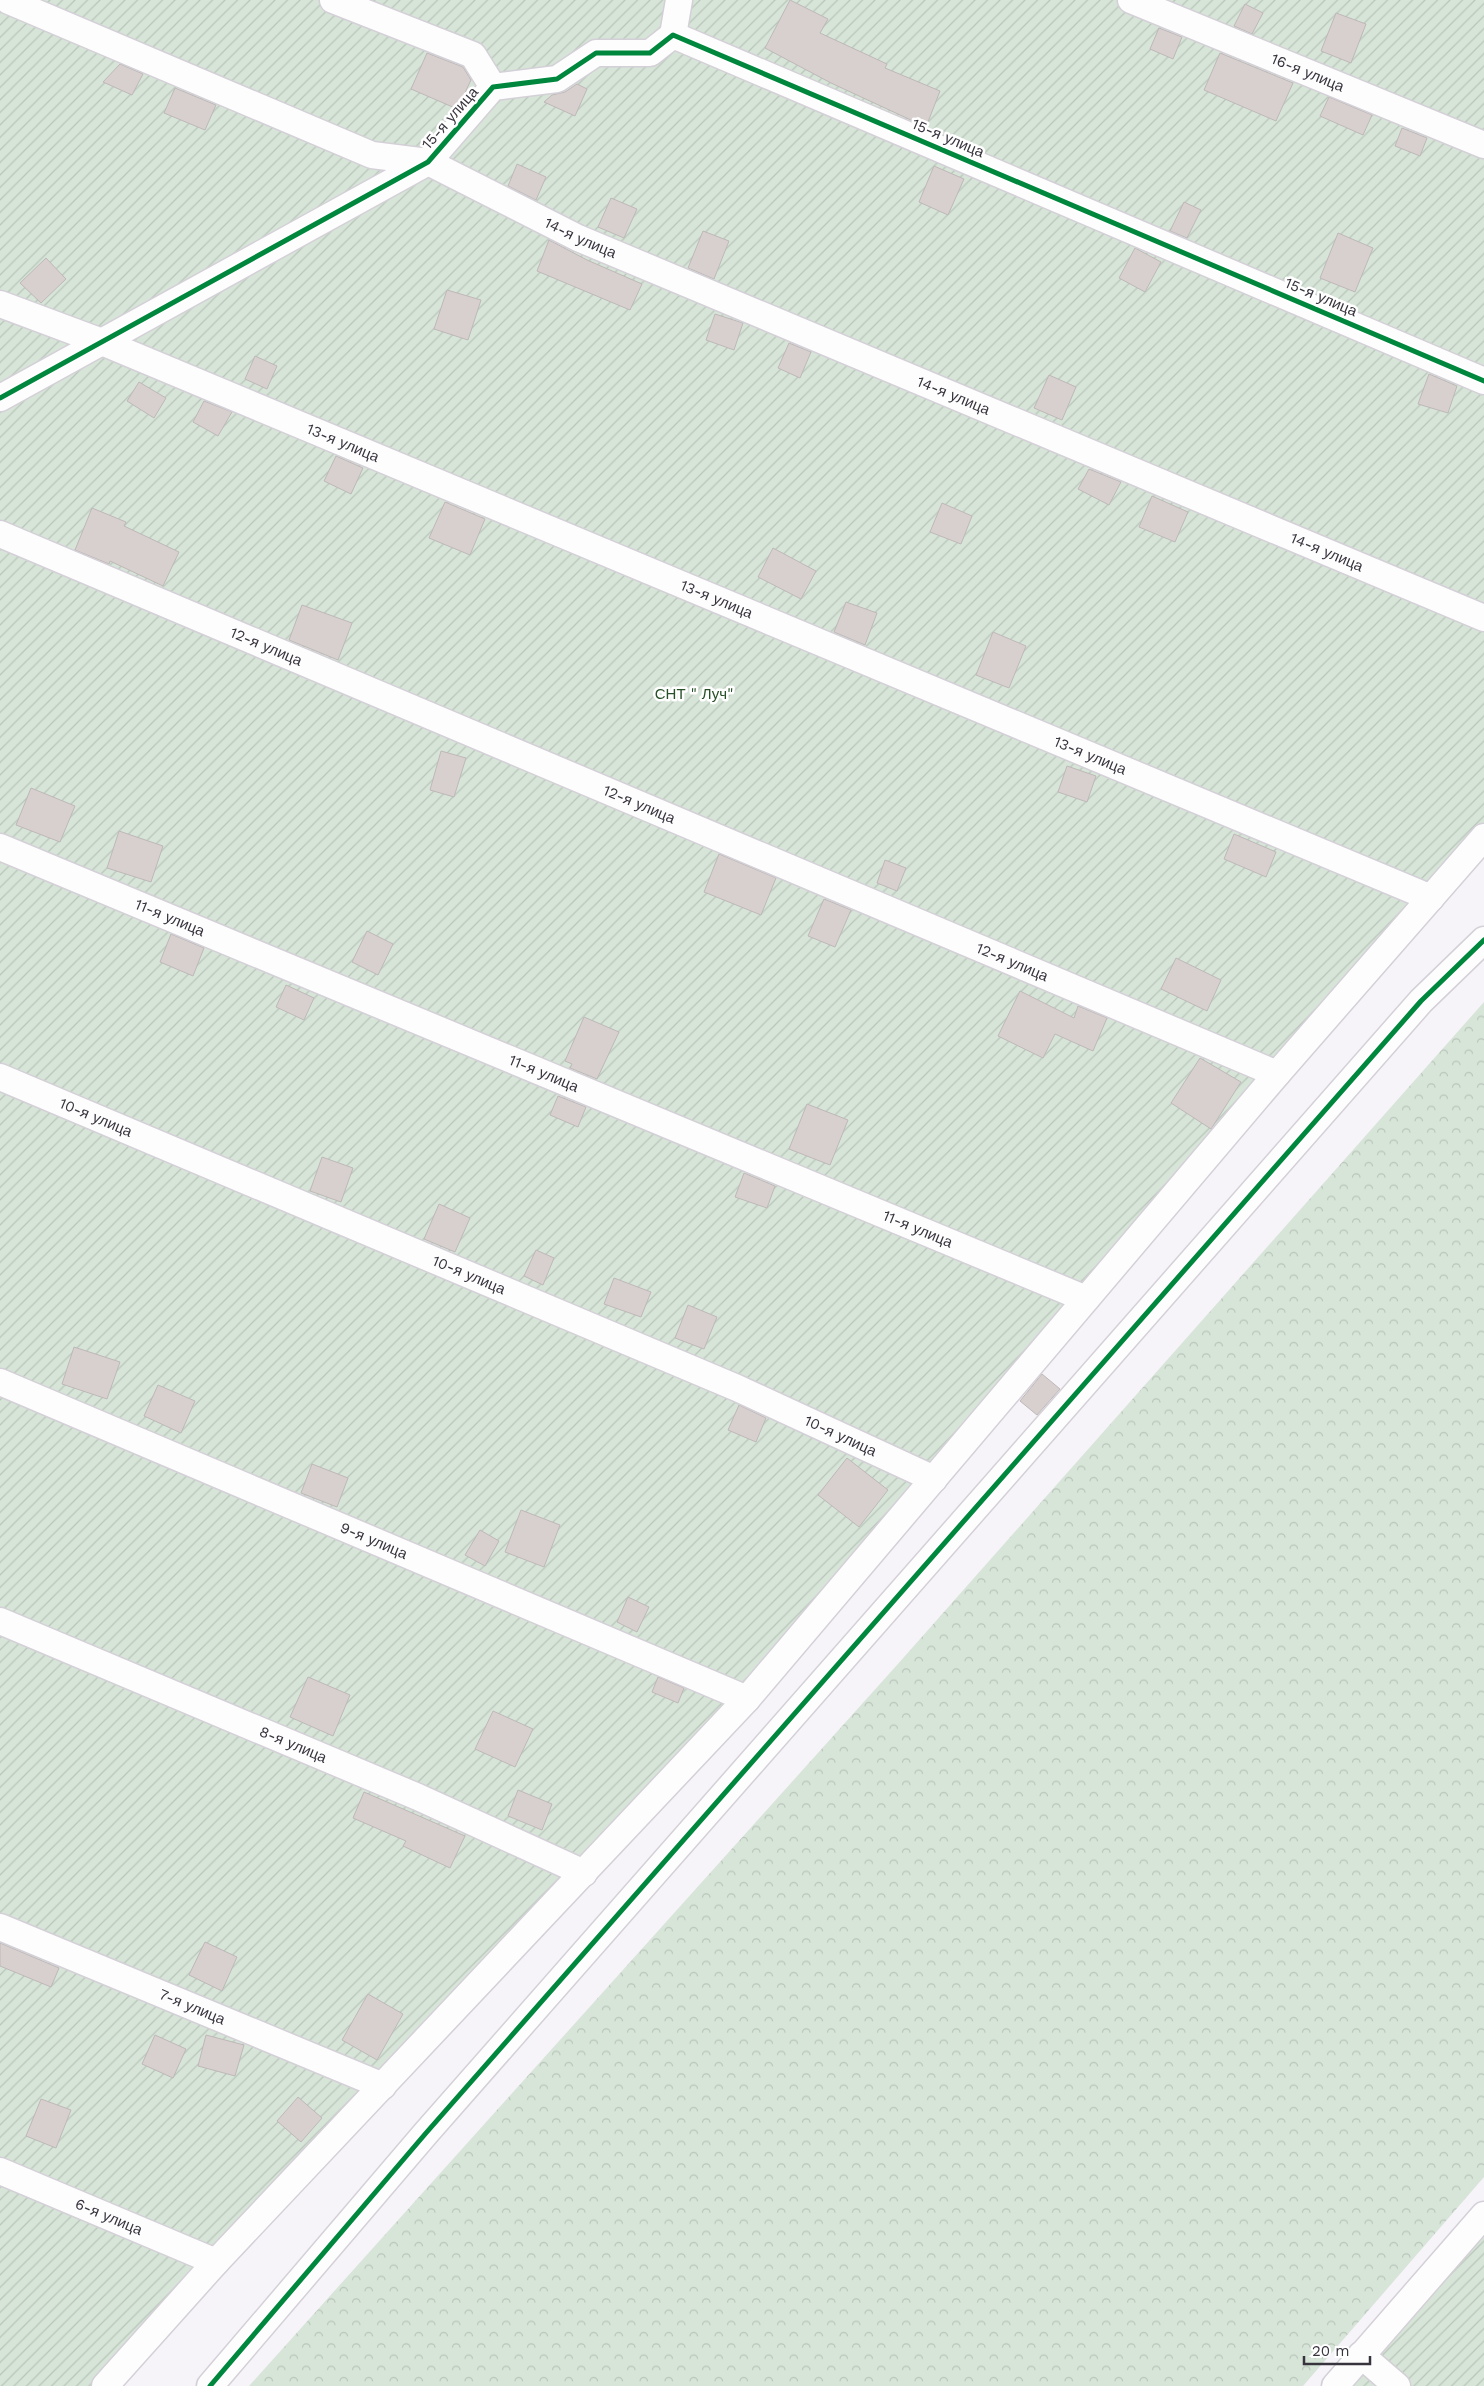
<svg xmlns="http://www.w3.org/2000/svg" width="1484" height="2386" viewBox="0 0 1484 2386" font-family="'Work Sans',sans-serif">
	<defs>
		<pattern id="forest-crowns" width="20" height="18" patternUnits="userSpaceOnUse" patternTransform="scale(1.25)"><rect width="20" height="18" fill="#d7e5d8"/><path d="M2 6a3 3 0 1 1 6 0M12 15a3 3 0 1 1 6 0" fill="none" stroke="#b9c5ba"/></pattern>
		<pattern id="garden-furrows" width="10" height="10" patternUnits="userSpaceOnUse" patternTransform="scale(1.25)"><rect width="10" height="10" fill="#d7e5d8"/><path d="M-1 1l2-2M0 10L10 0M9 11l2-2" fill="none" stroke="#b9c5ba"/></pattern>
	</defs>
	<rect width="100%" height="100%" fill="#f6f3f9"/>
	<path fill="url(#forest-crowns)" d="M1484 1002V2177L1303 2386H249L897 1665Z"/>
	<g fill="url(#garden-furrows)">
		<path d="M0 0H1484V837L746 1702 119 2386H0Z"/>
		<path d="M1484 2201V2386H1324Z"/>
	</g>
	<g fill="#d8d0cf" stroke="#beb8b8">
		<path d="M790 0 828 19 820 33 887 64 885 68 940 91 926 127 831 83 765 48Z"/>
		<path d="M1245 4 1263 13 1252 34 1234 26Z"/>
		<path d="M1336 13 1366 24 1351 63 1321 51Z"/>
		<path d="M1159 28 1182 37 1173 59 1150 49Z"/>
		<path d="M427 53 463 67 471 80 461 101 455 108 411 89Z"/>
		<path d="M1220 53 1293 83 1276 121 1204 90Z"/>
		<path d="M120 64 143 74 132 95 103 82Z"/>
		<path d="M577 84 587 89 575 116 544 102 552 95 565 92Z"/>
		<path d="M175 88 216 105 205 130 164 113Z"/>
		<path d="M1329 97 1372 115 1363 135 1320 116Z"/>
		<path d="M1402 128 1427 138 1420 156 1395 146Z"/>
		<path d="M517 164 546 177 536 200 508 186Z"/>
		<path d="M934 166 964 179 948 215 919 202Z"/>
		<path d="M611 198 637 209 624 238 598 227Z"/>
		<path d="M1184 202 1201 210 1187 238 1170 231Z"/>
		<path d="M703 231 729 241 714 279 688 268Z"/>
		<path d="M1338 233 1373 248 1355 292 1320 278Z"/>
		<path d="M549 240 587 260 642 284 630 310 537 271Z"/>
		<path d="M1135 248 1161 262 1145 292 1119 278Z"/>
		<path d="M46 258 66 279 41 303 20 283Z"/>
		<path d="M447 290 481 300 468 340 434 329Z"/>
		<path d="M715 314 743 323 734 350 706 340Z"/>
		<path d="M789 343 811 352 800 378 778 368Z"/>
		<path d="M255 356 277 366 267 389 245 379Z"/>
		<path d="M1429 374 1457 386 1448 413 1418 404Z"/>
		<path d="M1049 375 1076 387 1062 420 1034 408Z"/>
		<path d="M139 382 166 398 154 418 127 401Z"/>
		<path d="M204 401 232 412 218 436 193 422Z"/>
		<path d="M336 456 363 468 351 494 324 481Z"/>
		<path d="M1089 469 1121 482 1109 505 1078 489Z"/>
		<path d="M1152 496 1188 512 1175 542 1139 527Z"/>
		<path d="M445 502 485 519 470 555 429 538Z"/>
		<path d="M942 503 972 516 961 544 930 532Z"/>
		<path d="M92 508 126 522 124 526 179 552 163 586 110 561 109 564 75 550Z"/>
		<path d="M773 548 816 571 801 599 758 577Z"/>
		<path d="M846 602 877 613 865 645 834 632Z"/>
		<path d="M302 605 352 623 338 660 289 640Z"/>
		<path d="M993 632 1026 646 1009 688 976 675Z"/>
		<path d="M441 751 466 758 454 797 430 790Z"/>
		<path d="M1067 766 1096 776 1087 802 1058 792Z"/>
		<path d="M31 788 75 806 60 842 16 825Z"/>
		<path d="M119 831 163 846 151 882 107 868Z"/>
		<path d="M1234 834 1276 852 1266 877 1224 859Z"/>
		<path d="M719 854 776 878 761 915 704 892Z"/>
		<path d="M885 860 906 868 897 891 877 883Z"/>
		<path d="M824 899 851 910 835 947 808 936Z"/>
		<path d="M367 931 393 944 378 975 352 962Z"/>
		<path d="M171 934 204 948 193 976 160 962Z"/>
		<path d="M1176 958 1221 980 1207 1011 1161 989Z"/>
		<path d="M286 985 314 998 304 1020 276 1007Z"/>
		<path d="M1020 991 1074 1018 1078 1006 1107 1018 1093 1051 1055 1034 1043 1058 998 1036Z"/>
		<path d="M584 1017 619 1032 597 1079 570 1068 572 1064 565 1061Z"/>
		<path d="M1200 1058 1241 1082 1211 1129 1171 1103Z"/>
		<path d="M558 1096 586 1107 578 1127 550 1115Z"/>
		<path d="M807 1104 848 1120 830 1165 789 1149Z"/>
		<path d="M322 1157 353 1168 341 1202 310 1191Z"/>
		<path d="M744 1173 775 1186 767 1208 735 1197Z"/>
		<path d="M439 1204 470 1218 455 1252 424 1239Z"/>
		<path d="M536 1250 554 1258 543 1285 524 1276Z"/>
		<path d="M614 1278 651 1292 641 1317 604 1304Z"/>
		<path d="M688 1305 717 1317 704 1349 675 1338Z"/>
		<path d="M74 1347 120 1362 107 1399 62 1384Z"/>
		<path d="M1042 1374 1060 1389 1037 1415 1020 1401Z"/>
		<path d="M158 1385 195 1401 181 1433 144 1416Z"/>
		<path d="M739 1405 766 1418 756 1442 728 1430Z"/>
		<path d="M847 1458 888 1490 859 1527 818 1495Z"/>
		<path d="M312 1464 348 1478 337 1507 301 1493Z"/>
		<path d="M521 1510 560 1525 544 1567 505 1552Z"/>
		<path d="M480 1530 499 1541 485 1566 465 1555Z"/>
		<path d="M628 1597 649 1607 637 1632 617 1622Z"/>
		<path d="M308 1677 350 1695 333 1736 290 1717Z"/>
		<path d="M658 1677 684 1688 678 1703 652 1692Z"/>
		<path d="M493 1711 533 1729 515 1767 475 1749Z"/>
		<path d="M518 1790 552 1804 542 1830 508 1816Z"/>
		<path d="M364 1792 465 1836 450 1868 403 1846 406 1841 353 1818Z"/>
		<path d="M205 1942 237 1957 222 1991 189 1975Z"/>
		<path d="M0 1943 59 1968 51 1987 0 1966Z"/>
		<path d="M368 1994 403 2014 377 2060 342 2040Z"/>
		<path d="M155 2035 186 2049 173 2078 142 2064Z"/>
		<path d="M206 2035 244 2045 235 2076 198 2066Z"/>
		<path d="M298 2097 322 2118 301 2142 277 2121Z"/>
		<path d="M41 2099 71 2110 56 2148 26 2136Z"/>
	</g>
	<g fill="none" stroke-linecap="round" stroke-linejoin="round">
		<defs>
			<g id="minor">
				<path d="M333 0 473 55 493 87"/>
				<path id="s1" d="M1131 0 1484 145"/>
				<path id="s2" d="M9 1 372 155 428 162 578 238 1484 618"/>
				<path d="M673 35 679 0"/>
				<path id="s3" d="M0 304 102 342 1431 898"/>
				<path d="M0 398 428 162 493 87 557 79 596 53H650L673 35 1484 381"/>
				<path id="s4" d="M0 534 1277 1074"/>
				<path id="s5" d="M0 847 1086 1299"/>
				<path id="s6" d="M0 1077 737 1388 934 1479"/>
				<path id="s7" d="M0 1382 747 1699"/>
				<path id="s8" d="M0 1621 418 1797 584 1873"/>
				<path id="s9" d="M0 1927 383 2086"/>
				<path id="s10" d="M0 2171 216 2262"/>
				<path d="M1361 2355 1397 2386"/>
				<path d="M105 2386 216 2262 747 1699 1277 1074 1484 837"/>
				<path d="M210 2386 426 2133 1421 1001 1484 940"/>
				<path d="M1335 2386 1484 2215"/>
			</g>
		</defs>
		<use href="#minor" stroke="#d4d0d7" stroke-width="29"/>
		<use href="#minor" stroke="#fefdfe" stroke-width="26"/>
		<defs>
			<g id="cycleway">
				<path d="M0 398 428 162 493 87 557 79 596 53H650L673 35 1484 381"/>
				<path d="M210 2386 426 2133 1421 1001 1484 940"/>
			</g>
		</defs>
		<use href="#cycleway" stroke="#fff" stroke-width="8"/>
		<use href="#cycleway" stroke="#00873e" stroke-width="5"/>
	</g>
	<g text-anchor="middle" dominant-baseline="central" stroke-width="5" stroke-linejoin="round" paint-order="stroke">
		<g font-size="15" fill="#38343e" stroke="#fff">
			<text stroke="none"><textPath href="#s1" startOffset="191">16-я улица</textPath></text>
			<text transform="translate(450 118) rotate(-49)">15-я улица</text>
			<text transform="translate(948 138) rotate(23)">15-я улица</text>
			<text stroke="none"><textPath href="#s2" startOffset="621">14-я улица</textPath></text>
			<text transform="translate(1321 297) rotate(23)">15-я улица</text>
			<text stroke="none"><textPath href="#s2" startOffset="1026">14-я улица</textPath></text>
			<text stroke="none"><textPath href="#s3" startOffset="370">13-я улица</textPath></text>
			<text stroke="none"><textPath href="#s2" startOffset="1431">14-я улица</textPath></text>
			<text stroke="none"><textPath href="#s3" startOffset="775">13-я улица</textPath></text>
			<text stroke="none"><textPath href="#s4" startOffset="289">12-я улица</textPath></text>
			<text stroke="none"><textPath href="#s3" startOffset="1180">13-я улица</textPath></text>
			<text stroke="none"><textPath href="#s4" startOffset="694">12-я улица</textPath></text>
			<text stroke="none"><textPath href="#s5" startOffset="184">11-я улица</textPath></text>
			<text stroke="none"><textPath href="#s4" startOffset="1099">12-я улица</textPath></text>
			<text stroke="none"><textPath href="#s5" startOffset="589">11-я улица</textPath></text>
			<text stroke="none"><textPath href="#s6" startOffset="104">10-я улица</textPath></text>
			<text stroke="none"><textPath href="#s5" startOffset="994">11-я улица</textPath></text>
			<text stroke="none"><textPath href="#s6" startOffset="509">10-я улица</textPath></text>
			<text stroke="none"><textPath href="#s6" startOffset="914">10-я улица</textPath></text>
			<text stroke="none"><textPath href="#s7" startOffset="406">9-я улица</textPath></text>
			<text stroke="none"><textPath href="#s8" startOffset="318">8-я улица</textPath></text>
			<text stroke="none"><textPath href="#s9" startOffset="208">7-я улица</textPath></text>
			<text stroke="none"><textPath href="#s10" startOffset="118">6-я улица</textPath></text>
		</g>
		<g font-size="15" fill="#275028" stroke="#fff">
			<text x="694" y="694">СНТ " Луч"</text>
		</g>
	</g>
	<path d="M1304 2356v8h66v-8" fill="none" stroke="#38343e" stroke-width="2.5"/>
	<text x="1312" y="2356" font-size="15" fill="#38343e" stroke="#ffffff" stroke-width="4" paint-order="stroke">20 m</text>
</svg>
